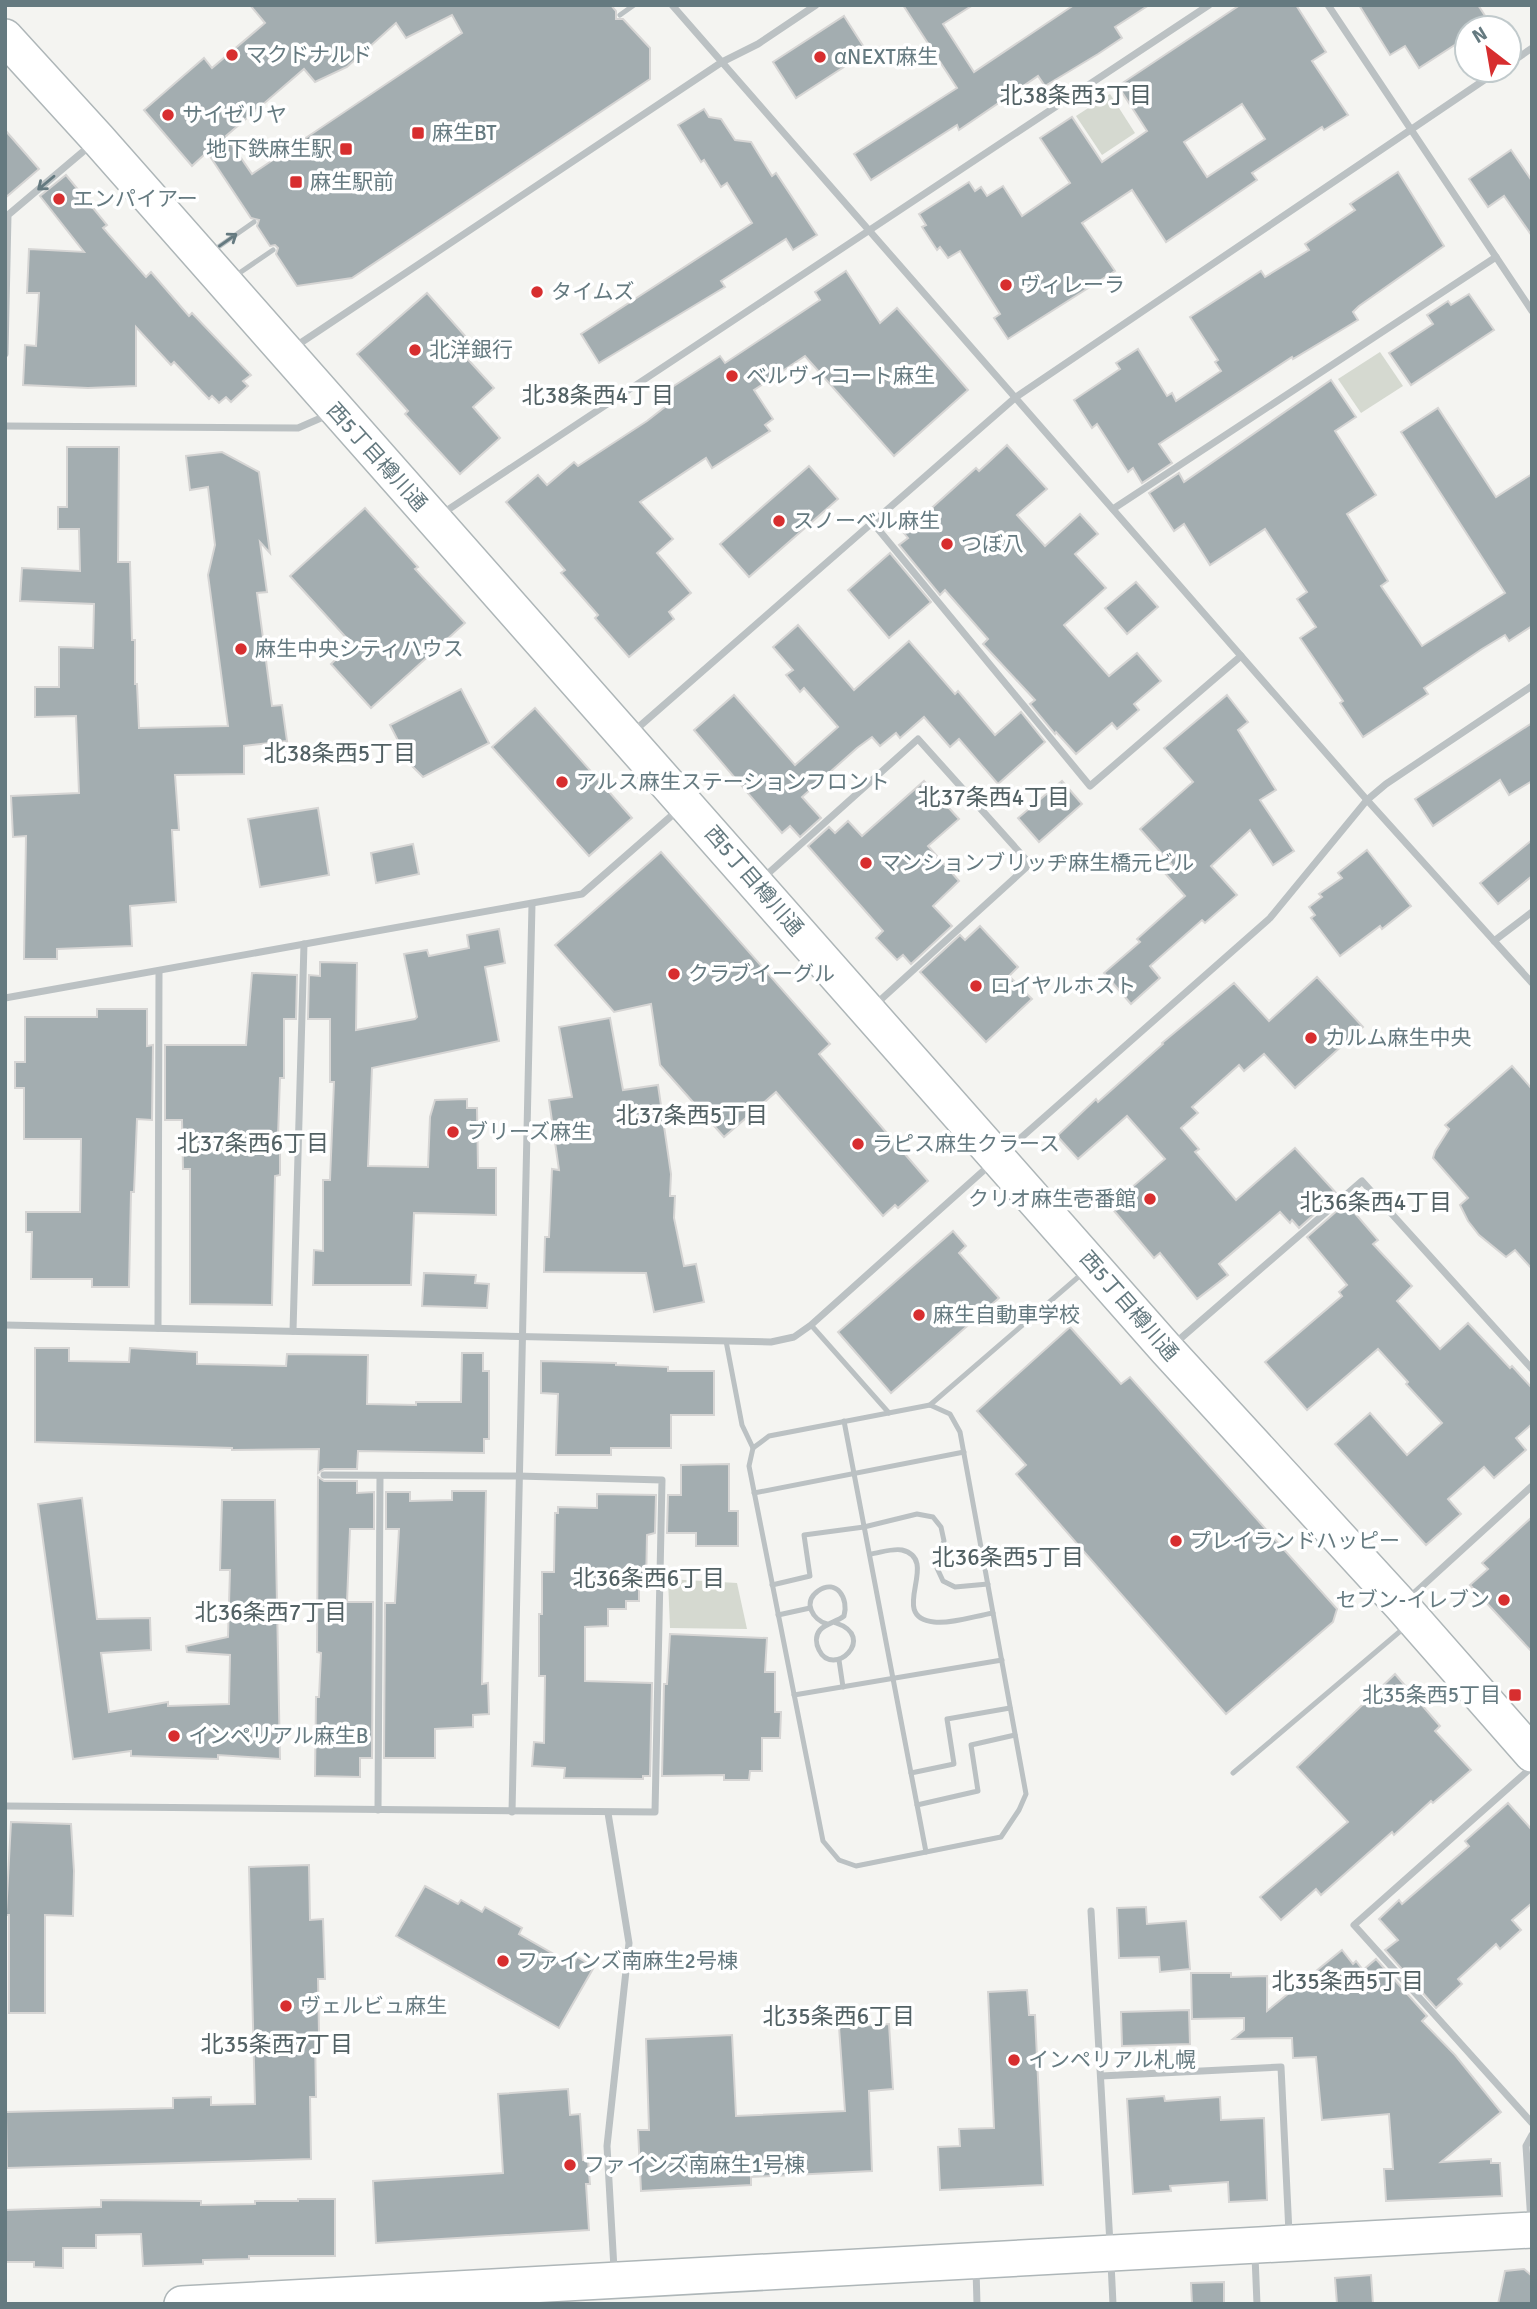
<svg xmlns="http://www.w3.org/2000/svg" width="1537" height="2309" viewBox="0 0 1537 2309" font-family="Signika,'Noto Sans JP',sans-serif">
	<rect width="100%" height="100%" fill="#f4f4f1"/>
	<g fill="#d5d9d0">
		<path d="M1110 94 1135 133 1102 155 1076 116Z"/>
		<path d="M1380 352 1403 386 1361 413 1338 379Z"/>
		<path d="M668 1579 737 1583 747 1629 670 1628Z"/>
	</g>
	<g fill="#a3adb0" stroke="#d6d5d4" stroke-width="2" fill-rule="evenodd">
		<path d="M250 5H611L616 11V19H623L650 48V79L352 278 297 286 276 254 278 248 275 245 270 246 257 226 259 220 251 218 207 152 192 166 144 110 204 58 212 68 265 23ZM452 15 462 33 252 174 226 136 304 69 315 82 347 67 396 23 406 38Z"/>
		<path d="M903 5H973L943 24 974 72 1074 5H1149L1115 27 1122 38 1098 54 1045 86 1038 76 959 130 957 125 871 180 854 154 957 88Z"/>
		<path d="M1240 5H1296L1326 52 1312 61 1348 115 1324 130 1322 127 1252 173 1257 180 1166 242 1132 190 1082 223 1115 271 1008 339 994 318 1000 314 960 251 948 258 940 247 937 250 922 227 926 225 919 214 969 182 975 191 981 187 987 196 1003 186 1022 216 1070 183 1040 138 1072 117 1102 162 1147 131 1118 86ZM1242 104 1265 139 1207 177 1184 142Z"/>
		<path d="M1359 5H1478L1493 28H1467V37L1419 68 1405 46 1390 55Z"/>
		<path d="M844 16 867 52 796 98 773 62Z"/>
		<path d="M704 109 709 117 721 119 735 140 751 142 772 176 776 173 817 235 793 250 786 239 721 281 725 287 599 363 581 334 752 223 727 183 721 187 704 160 701 162 678 125Z"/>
		<path d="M5 130 39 169 5 198Z"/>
		<path d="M1511 150 1532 181V236L1504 196 1488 207 1469 179Z"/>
		<path d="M1398 172 1444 246 1359 306 1353 312 1358 320 1293 359 1292 357 1159 444 1172 463 1142 483 1133 468 1128 472 1097 424 1092 428 1074 400 1120 369 1116 363 1138 349 1167 396 1172 393 1176 401 1221 371 1215 362 1218 360 1190 317 1261 271 1265 277 1309 250 1305 244 1355 210 1350 204Z"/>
		<path d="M66 175 107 225 103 228 146 277 151 272 189 316 192 313 251 375 243 381 248 386 231 402 226 397 219 403 212 396 209 399 174 362 171 365 136 327V386L88 388 23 385 25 345 36 346 39 293H27L29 249 84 252 40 196Z"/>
		<path d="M846 271 880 323 897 308 968 390 894 456 805 356 754 390 773 419 765 425 770 431 712 468 706 458 640 502 673 539 657 553 691 593 669 612 674 619 629 657 595 618 598 615 561 573 565 570 506 502 538 475 547 485 574 462 578 466 647 421 670 403 663 393 720 356 725 363 820 300 815 292Z"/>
		<path d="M427 293 473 345 463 354 494 388 473 407 500 438 460 474 405 414 408 411 357 354Z"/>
		<path d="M1469 294 1494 330 1411 385 1389 353 1433 324 1427 315 1448 301 1451 305Z"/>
		<path d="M1331 380 1356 417 1335 431 1376 495 1347 514 1388 581 1381 586 1422 646 1505 593 1401 432 1438 408 1496 497 1532 474V626L1509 641 1505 635 1482 649 1424 688 1428 694 1363 737 1340 703 1343 701 1300 638 1316 627 1297 599 1307 592 1265 529 1210 565 1184 524 1174 531 1149 493 1179 473 1184 482Z"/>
		<path d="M1007 445 1047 489 1017 515 1045 546 1080 514 1098 534 1075 554 1106 588 1064 625 1109 676 1137 653 1161 681 1134 704 1139 710 1117 729 1112 723 1076 754 1056 732 1055 734 1030 704 1035 700 983 644 988 639 945 590 940 595 899 545 908 538 904 533 976 468 979 471Z"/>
		<path d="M67 447H119L118 562H130L132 640H135V684H137L139 728 228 726 208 575 215 545 208 487 190 490 186 456 222 452 259 472 270 553 260 542 267 592 257 593 272 706 282 705 287 741 244 746V774L175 775 179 830H172L176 902 130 906 132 946 57 949V959H24L26 836 13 837 11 796 79 793 76 716 35 717V687H59V647L93 648 94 604 20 601 22 568 80 571 79 529H58V507H67Z"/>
		<path d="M809 466 838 499 749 577 720 544Z"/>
		<path d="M365 508 418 567 415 569 465 623 371 708 331 664 352 644 290 576Z"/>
		<path d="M890 553 931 602 889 638 848 590Z"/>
		<path d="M1136 582 1158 607 1127 634 1105 608Z"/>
		<path d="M798 625 854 690 909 641 955 694 958 691 995 735 1021 712 1045 742 998 784 959 739 950 747 924 717 900 738 896 733 880 746 872 737 857 748 802 797 821 818 800 837 790 826 782 833 694 730 734 695 795 765 838 727 804 688 800 692 786 675 793 670 773 647Z"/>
		<path d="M461 689 489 743 423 777 410 764 390 725Z"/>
		<path d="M1227 695 1248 722 1238 730 1276 790 1260 800 1294 851 1273 865 1250 830 1211 866 1237 895 1205 923 1202 920 1150 966 1160 978 1131 1004 1104 973 1140 942 1137 939 1185 896 1164 872 1172 865 1140 829 1193 782 1164 748Z"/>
		<path d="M535 708 632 818 589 856 492 747Z"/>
		<path d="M1532 723V781L1509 795 1500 780 1433 826 1415 799Z"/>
		<path d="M924 781 959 819 928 846 959 881 933 906 952 926 911 964 903 955 897 960 876 938 883 931 808 846 829 827 835 833 848 821 862 836Z"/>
		<path d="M1062 781 1082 804 1039 842 1018 818Z"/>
		<path d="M318 808 329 875 260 887 248 819Z"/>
		<path d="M1532 840V876L1498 904 1480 883Z"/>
		<path d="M413 844 419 874 376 883 371 853Z"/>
		<path d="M1367 850 1411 906 1382 929 1380 926 1340 956 1311 918 1315 915 1309 907 1322 897 1319 894 1342 878 1338 873Z"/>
		<path d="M661 852 830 1044 819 1054 928 1181 898 1208 895 1205 883 1216 776 1092 724 1137 660 1065 651 1004 614 1012 555 945Z"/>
		<path d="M980 926 1018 967 1009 976 1032 999 986 1042 920 972 960 935 965 940Z"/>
		<path d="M499 929 505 963 485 967 499 1041 372 1068 368 1166 428 1167 430 1117 435 1100 467 1099V1108H477L478 1168H496V1215L414 1213 411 1285H313L314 1250 323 1251V1180H330L334 1082H330V1019H308L309 975 320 976V962L357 963 356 1030 415 1019 417 1017 404 954 427 950 429 956 469 948 467 935Z"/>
		<path d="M252 973 297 975 296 1019H284V1078H280L278 1136H280V1175L275 1176 272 1305 190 1304V1169H183L182 1120H165V1045H246Z"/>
		<path d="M1317 977 1363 1027 1295 1088 1264 1054 1244 1071 1239 1065 1192 1107 1198 1113 1181 1128 1199 1149 1195 1152 1236 1200 1295 1148 1337 1194 1299 1228 1292 1220 1290 1223 1280 1212 1219 1264 1228 1275 1197 1299 1160 1253 1154 1258 1110 1206 1165 1159 1127 1116 1078 1159 1057 1136 1096 1099 1098 1102 1163 1044 1162 1043 1234 983 1269 1021Z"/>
		<path d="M97 1009H147V1046L153 1045 152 1120 137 1119 134 1192H131L129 1287H92V1279H31L32 1232H26V1212H80L81 1139H24V1088H15V1062H25V1017H97Z"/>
		<path d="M610 1018 623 1090 658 1085 671 1174 670 1196H675L674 1218 684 1266 696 1264 704 1302 654 1312 646 1273 544 1272 545 1237H549L552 1169 559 1170 549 1100 572 1097 559 1027Z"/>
		<path d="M1512 1066 1532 1089V1269L1515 1250 1506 1257 1479 1235 1468 1221 1460 1205 1468 1198 1433 1158 1435 1151 1449 1129 1445 1125Z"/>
		<path d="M1346 1203 1378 1240 1373 1244 1412 1286 1397 1301 1440 1349 1468 1323 1510 1368 1512 1366 1532 1388V1424L1516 1438 1526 1450 1494 1478 1484 1467 1448 1499 1461 1514 1426 1545 1335 1444 1370 1413 1407 1455 1442 1423 1406 1384 1408 1382 1378 1349 1307 1410 1265 1362 1342 1296 1339 1292 1347 1285 1307 1237Z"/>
		<path d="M953 1231 966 1246 959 1253 999 1298 891 1393 838 1332Z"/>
		<path d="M424 1273 476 1275 475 1283 489 1284 487 1308 422 1306Z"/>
		<path d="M1070 1327 1121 1384 1130 1377 1337 1609 1333 1622 1226 1714 1016 1474 1026 1465 977 1411Z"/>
		<path d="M35 1348H69V1361L129 1362 130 1348 197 1352V1364L286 1366 287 1354 368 1355 367 1404 416 1405V1402H461L462 1353H483V1371H489V1439H484V1453L358 1451 357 1469H324L318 1473 319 1449 232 1450V1448L35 1442Z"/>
		<path d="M541 1361 616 1363V1365L668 1367V1371H714V1415H671V1448H611V1455H556L558 1394 541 1393Z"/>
		<path d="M729 1464V1511H738V1546H696V1533H667L668 1495H681V1465Z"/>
		<path d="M318 1477 324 1481H357V1493L374 1492V1529H350L347 1602H373L372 1758H360V1777L315 1776 316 1697H319L321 1653 317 1652Z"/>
		<path d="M452 1491H486L482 1684 488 1683 489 1714 473 1715V1727L435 1729V1758H384L385 1603H395L399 1529H386V1492H410V1501L452 1500Z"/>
		<path d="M597 1494 656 1495 655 1533 647 1535 646 1586H639V1601H626V1609H608V1626L585 1627V1681L652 1683 650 1776H643V1779L564 1778 565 1768 532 1766 534 1742 544 1743 545 1676H539V1614H542V1572H554L555 1513H558V1507L597 1508Z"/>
		<path d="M82 1498 97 1619 150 1618 151 1650 101 1653 109 1712 168 1702V1706L229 1704 230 1655 187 1652 186 1646 228 1637 230 1570H220L222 1500H275L280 1759 218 1755V1759L131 1756V1751L73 1759 38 1504Z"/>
		<path d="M1532 1517V1652L1470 1585 1488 1569 1482 1563Z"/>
		<path d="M670 1634 767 1638 765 1672H775V1712H781L780 1738H762V1771H750L749 1780H724V1775L662 1776 664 1684H667Z"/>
		<path d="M1395 1674 1440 1726 1435 1731 1471 1770 1433 1803 1431 1801 1394 1835 1392 1832 1321 1895 1316 1889 1281 1920 1260 1897 1348 1822 1297 1767Z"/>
		<path d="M1508 1803 1532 1830V1903L1512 1920 1521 1930 1500 1949 1496 1944 1458 1979 1462 1984 1436 2008 1385 1950 1398 1940 1379 1919 1399 1900 1402 1904 1469 1846 1465 1841Z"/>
		<path d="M11 1822 71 1824 74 1871 73 1916 45 1915V2013H9V1915H6Z"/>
		<path d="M309 1865 310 1920 323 1919 325 1979H318L319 2033 315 2034 316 2097H310L311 2159 7 2168 6 2112 173 2108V2098L211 2097V2105L255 2104 249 1867Z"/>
		<path d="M425 1886 458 1904 461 1900 482 1912 485 1907 522 1928 519 1934 573 1965 577 1957 594 1967 559 2028 396 1936Z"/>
		<path d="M1146 1907 1147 1924 1186 1921 1190 1969 1160 1972 1159 1957 1119 1958 1117 1908Z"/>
		<path d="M1342 1950 1353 1964 1356 1961 1363 1970 1376 1959 1427 2016 1422 2021 1455 2055 1501 2112 1441 2162 1491 2159V2163H1500L1502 2196 1386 2201 1384 2169H1393L1389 2114 1322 2120 1316 2057 1293 2058 1292 2038 1233 2039 1244 2030V2018L1192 2019 1191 1973H1231V1977L1267 1976V2011Z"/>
		<path d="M1027 1990 1029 2015H1035L1043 2185 940 2190 938 2147 960 2146 959 2129 994 2128 988 1992Z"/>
		<path d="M1189 2010 1190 2044 1122 2046 1121 2012Z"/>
		<path d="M889 2024 893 2089 869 2091 872 2171 751 2177V2185L641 2191 638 2130H649L646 2039 732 2035 736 2116 845 2111 839 2027Z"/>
		<path d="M568 2089 570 2115 580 2114 583 2160H588L590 2184H586L589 2230 376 2243 373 2181 503 2173 498 2094Z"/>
		<path d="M1164 2096 1165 2101 1220 2097 1221 2120 1264 2118 1267 2200 1229 2202 1228 2182 1170 2186 1171 2191 1133 2194 1127 2099Z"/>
		<path d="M298 2199H335V2256H249V2259L203 2260V2264L143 2266 141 2234 96 2235V2248H63V2268L34 2267V2262H5V2210L101 2207V2200L201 2201V2205L255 2204V2201H298Z"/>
		<path d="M1524 2269 1532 2276V2304H1498L1505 2271Z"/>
		<path d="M1371 2275 1373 2304H1337L1335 2278Z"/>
		<path d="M1224 2282V2304H1192L1191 2283Z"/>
	</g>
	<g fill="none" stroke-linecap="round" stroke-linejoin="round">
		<defs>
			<g id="secondary">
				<path d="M5 37 98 139 1167 1350 1401 1605 1532 1754"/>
				<path d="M182 2304 1532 2230"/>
			</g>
		</defs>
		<use href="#secondary" stroke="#aeb6b8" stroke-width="38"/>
		<g stroke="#bbc1c3" stroke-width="5">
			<path d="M620 15 634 5"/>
			<path d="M214 250 254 222"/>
			<path d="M235 276 273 250"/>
			<path d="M811 1325 889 1413"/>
			<path d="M726 1341 742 1425 753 1448"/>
			<path d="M930 1405 950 1414 960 1432 1026 1794 1019 1810 1001 1837 856 1866 839 1860 823 1841 749 1466 753 1448 769 1436Z"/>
			<path d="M930 1405 1084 1272"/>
			<path d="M844 1421 926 1852"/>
			<path d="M754 1493 964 1452"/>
			<path d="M870 1554C879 1553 893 1548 902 1550 942 1560 886 1617 934 1622 952 1624 975 1616 993 1613"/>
			<path d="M772 1585 810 1576 804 1535 864 1527 917 1514 933 1517 941 1527 944 1541 938 1554 937 1568 943 1581 955 1587 988 1584"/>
			<path d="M778 1615 810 1608"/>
			<path d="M827 1624C813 1620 802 1602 818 1591 837 1578 849 1599 844 1616 837 1622 826 1623 820 1630 815 1636 816 1644 819 1650 833 1679 878 1637 836 1623"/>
			<path d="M839 1660 843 1687"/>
			<path d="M794 1695 1002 1660"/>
			<path d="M911 1773 954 1764 947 1719 1010 1708"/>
			<path d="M1233 1773 1404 1628"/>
			<path d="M917 1805 978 1791 971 1745 1015 1735"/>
		</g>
		<g stroke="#bbc1c3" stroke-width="7">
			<path d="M672 5 1367 800 1532 983"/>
			<path d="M1328 5 1532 311"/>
			<path d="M1509 64 1532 48"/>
			<path d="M296 346 722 62 758 44 816 5"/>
			<path d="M5 354 8 215 92 144"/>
			<path d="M5 426 298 428 330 414"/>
			<path d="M1113 509 1496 257"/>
			<path d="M443 513 1209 5"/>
			<path d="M873 523 1090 786 1241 656"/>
			<path d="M633 732 1016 397 1499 70"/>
			<path d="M762 879 918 739 1030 864 876 1004"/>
			<path d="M1494 941 1532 912"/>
			<path d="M5 998 582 894 677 811"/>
			<path d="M1006 1151 1270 918 1367 800 1386 784 1532 686"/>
			<path d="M5 1325 771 1342 794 1337 811 1325 992 1163"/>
			<path d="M158 1328 159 971"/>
			<path d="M293 1331 304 944"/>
			<path d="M1173 1345 1362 1181 1532 1369"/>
			<path d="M1407 1600 1532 1486"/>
			<path d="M1532 1767 1354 1925 1532 2123"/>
			<path d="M5 1806 655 1812 662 1480 518 1476 324 1475"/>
			<path d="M378 1810 380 1476"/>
			<path d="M512 1812 532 904"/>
			<path d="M608 1813 629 1943 607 2146 614 2269"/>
			<path d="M1091 1911 1110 2244"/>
			<path d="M1101 2076 1281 2067 1289 2233"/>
			<path d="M1531 2222 1526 2146 1532 2135"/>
			<path d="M1255 2256 1257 2304"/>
			<path d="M1111 2263 1113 2304"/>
			<path d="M976 2269 977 2304"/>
		</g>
		<use href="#secondary" stroke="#fff" stroke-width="35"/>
	</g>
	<defs><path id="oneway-shaft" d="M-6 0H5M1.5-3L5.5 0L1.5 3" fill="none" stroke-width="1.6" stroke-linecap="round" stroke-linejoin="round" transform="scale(1.75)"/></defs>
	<g stroke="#657a80">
		<use href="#oneway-shaft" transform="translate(46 183) rotate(140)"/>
		<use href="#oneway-shaft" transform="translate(228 240) rotate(-35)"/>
	</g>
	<g fill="#d72e2f" stroke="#fff" stroke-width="2.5">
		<circle cx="232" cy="55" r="7"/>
		<circle cx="820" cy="57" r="7"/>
		<circle cx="168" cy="115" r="7"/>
		<rect x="411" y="126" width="14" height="14" rx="3.5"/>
		<rect x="339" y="142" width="14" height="14" rx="3.5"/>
		<rect x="289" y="175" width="14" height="14" rx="3.5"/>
		<circle cx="59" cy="199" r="7"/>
		<circle cx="1006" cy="285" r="7"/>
		<circle cx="537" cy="292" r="7"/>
		<circle cx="415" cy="350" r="7"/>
		<circle cx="732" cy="376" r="7"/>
		<circle cx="779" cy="521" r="7"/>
		<circle cx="947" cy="544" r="7"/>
		<circle cx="241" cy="649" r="7"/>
		<circle cx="562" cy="782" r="7"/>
		<circle cx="866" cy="863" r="7"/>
		<circle cx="674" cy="974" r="7"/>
		<circle cx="976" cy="986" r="7"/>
		<circle cx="1311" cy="1038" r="7"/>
		<circle cx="453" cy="1132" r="7"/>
		<circle cx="858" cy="1144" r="7"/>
		<circle cx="1150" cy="1199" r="7"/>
		<circle cx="919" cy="1315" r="7"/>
		<circle cx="1176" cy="1541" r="7"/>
		<circle cx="1504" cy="1600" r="7"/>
		<rect x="1508" y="1688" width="14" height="14" rx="3.5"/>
		<circle cx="174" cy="1736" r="7"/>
		<circle cx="503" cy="1961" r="7"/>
		<circle cx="286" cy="2006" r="7"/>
		<circle cx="1014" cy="2060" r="7"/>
		<circle cx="570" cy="2165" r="7"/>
	</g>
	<g text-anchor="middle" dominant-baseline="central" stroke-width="7" stroke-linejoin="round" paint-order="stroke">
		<g font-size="21" fill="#657a80" stroke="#fff" text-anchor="start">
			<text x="246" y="55">マクドナルド</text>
			<text x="834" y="57">αNEXT麻生</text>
			<text x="182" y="115">サイゼリヤ</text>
			<text x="432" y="133">麻生BT</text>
			<text x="332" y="149" text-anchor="end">地下鉄麻生駅</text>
			<text x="310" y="182">麻生駅前</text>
			<text x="73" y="199">エンパイアー</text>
			<text x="1020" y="285">ヴィレーラ</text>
			<text x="551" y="292">タイムズ</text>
			<text x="429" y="350">北洋銀行</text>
			<text x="746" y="376">ベルヴィコート麻生</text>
			<text x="793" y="521">スノーベル麻生</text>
			<text x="961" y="544">つぼ八</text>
			<text x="255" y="649">麻生中央シティハウス</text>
			<text x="576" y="782">アルス麻生ステーションフロント</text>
			<text x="880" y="863">マンションブリッヂ麻生橋元ビル</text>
			<text x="688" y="974">クラブイーグル</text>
			<text x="990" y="986">ロイヤルホスト</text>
			<text x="1325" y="1038">カルム麻生中央</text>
			<text x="467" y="1132">ブリーズ麻生</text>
			<text x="872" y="1144">ラピス麻生クラース</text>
			<text x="1136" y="1199" text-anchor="end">クリオ麻生壱番館</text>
			<text x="933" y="1315">麻生自動車学校</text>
			<text x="1190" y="1541">プレイランドハッピー</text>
			<text x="1490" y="1600" text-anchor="end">セブン-イレブン</text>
			<text x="1501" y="1695" text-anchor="end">北35条西5丁目</text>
			<text x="188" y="1736">インペリアル麻生B</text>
			<text x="517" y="1961">ファインズ南麻生2号棟</text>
			<text x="300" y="2006">ヴェルビュ麻生</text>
			<text x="1028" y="2060">インペリアル札幌</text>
			<text x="584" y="2165">ファインズ南麻生1号棟</text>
		</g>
		<g font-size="21" fill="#657a80" stroke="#fff">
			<text transform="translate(377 457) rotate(48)">西5丁目樽川通</text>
			<text transform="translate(754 881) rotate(49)">西5丁目樽川通</text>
			<text transform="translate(1129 1306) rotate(49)">西5丁目樽川通</text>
		</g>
		<g font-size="23" fill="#536265" stroke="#fff">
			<text x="1076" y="95">北38条西3丁目</text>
			<text x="598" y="395">北38条西4丁目</text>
			<text x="340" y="753">北38条西5丁目</text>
			<text x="994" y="797">北37条西4丁目</text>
			<text x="692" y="1115">北37条西5丁目</text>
			<text x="253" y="1143">北37条西6丁目</text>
			<text x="1376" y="1202">北36条西4丁目</text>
			<text x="1008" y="1557">北36条西5丁目</text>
			<text x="649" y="1578">北36条西6丁目</text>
			<text x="271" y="1612">北36条西7丁目</text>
			<text x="1348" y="1981">北35条西5丁目</text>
			<text x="839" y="2016">北35条西6丁目</text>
			<text x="277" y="2044">北35条西7丁目</text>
		</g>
	</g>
	<rect width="1537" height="2309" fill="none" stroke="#657a80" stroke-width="14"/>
	<g transform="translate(1488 49) rotate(329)"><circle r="33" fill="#ffffff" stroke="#c1cacc" stroke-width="2"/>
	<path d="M0-5L12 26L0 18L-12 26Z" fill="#d72e2f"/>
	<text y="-10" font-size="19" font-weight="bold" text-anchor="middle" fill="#657a80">N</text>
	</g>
</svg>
